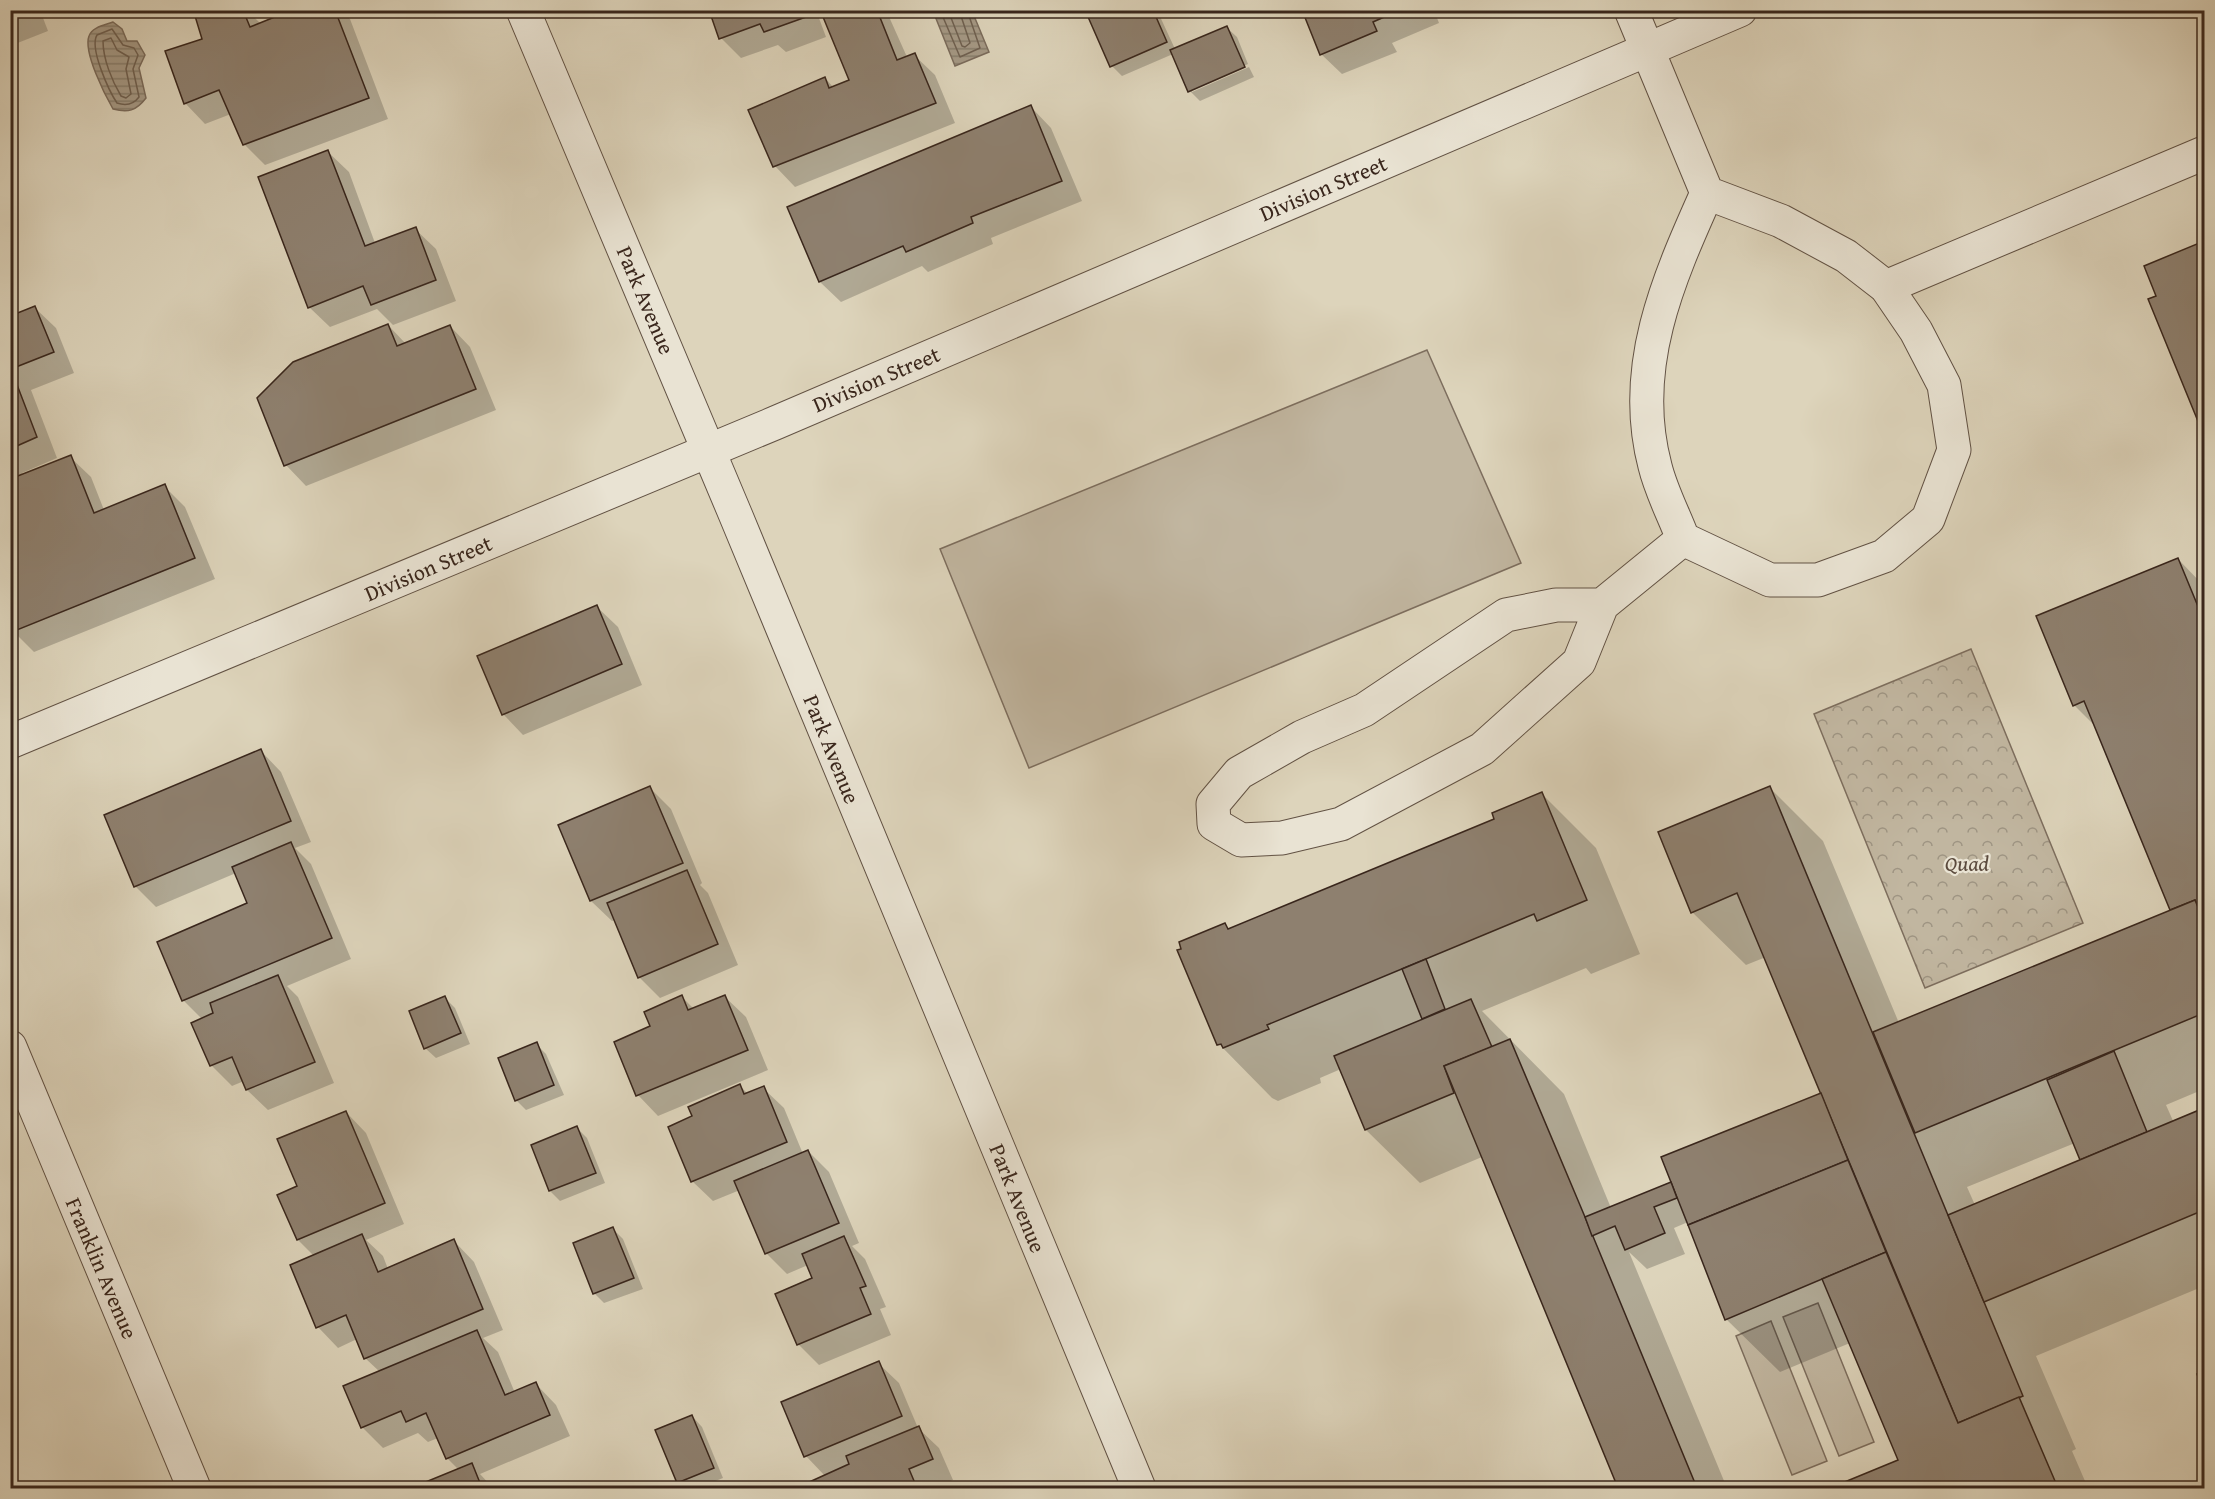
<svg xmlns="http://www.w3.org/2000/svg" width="2215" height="1499" viewBox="0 0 2215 1499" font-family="'Gentium Book Plus',serif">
	<defs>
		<pattern id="park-crowns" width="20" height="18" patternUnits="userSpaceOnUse" patternTransform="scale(1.5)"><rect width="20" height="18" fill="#c1b6a0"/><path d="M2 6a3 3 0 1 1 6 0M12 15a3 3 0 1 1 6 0" fill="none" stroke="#9e9482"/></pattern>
		<pattern id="water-rules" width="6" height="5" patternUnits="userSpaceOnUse" patternTransform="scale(1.5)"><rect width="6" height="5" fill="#a59985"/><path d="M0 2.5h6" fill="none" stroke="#877d6c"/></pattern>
	</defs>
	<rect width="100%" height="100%" fill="#ddd4bb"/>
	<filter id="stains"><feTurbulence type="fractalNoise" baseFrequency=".00333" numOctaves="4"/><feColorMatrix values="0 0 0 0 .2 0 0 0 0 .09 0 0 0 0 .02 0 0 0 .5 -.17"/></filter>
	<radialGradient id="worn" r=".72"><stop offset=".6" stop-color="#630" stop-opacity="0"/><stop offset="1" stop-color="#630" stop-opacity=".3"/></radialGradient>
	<path fill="url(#park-crowns)" stroke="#7d6e5e" stroke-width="1.5" d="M1971 649 2083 923 1925 988 1814 714Z"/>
	<g fill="#c1b6a0" stroke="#7d6e5e" stroke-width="1.5">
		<path d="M1427 350 1521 563 1029 768 940 549Z"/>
		<path d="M1818 1303 1874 1442 1839 1456 1783 1317Z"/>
		<path d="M1771 1321 1827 1461 1792 1475 1736 1336Z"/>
	</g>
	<g fill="url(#water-rules)" stroke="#7a6b5b" stroke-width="1.5">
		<path d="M933 11H972L989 52 955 66Z"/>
		<path d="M113 22 122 29 127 41H137L145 55 139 68 146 98C136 111 128 113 113 109 105 95 83 52 89 36 92 27 105 25 113 22Z"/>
	</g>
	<g fill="#0003" fill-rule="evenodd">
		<path d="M10 10H40L48 31 10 46Z"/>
		<path d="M215 10H247L260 23 297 10H341L350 19 388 119 265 165 244 144 231 114 205 124 185 103Z"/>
		<path d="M711 10H816L826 37 786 52 778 45 741 58 721 38Z"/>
		<path d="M828 10H886L907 57 914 55 935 75 955 123 795 187 775 166 750 111 825 78 834 88 851 80Z"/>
		<path d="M1087 10H1157L1175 49 1226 27 1237 37 1248 64 1192 89V92L1249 67 1254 77 1200 101 1190 91 1173 54 1122 76 1112 66Z"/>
		<path d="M1304 10H1434L1439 23 1392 43 1397 52 1342 74 1321 54Z"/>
		<path d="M1031 107 1051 128 1082 201 991 238 993 244 928 272 922 266 841 302 820 282 789 207Z"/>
		<path d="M328 152 349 172 375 243 415 229 436 249 456 301 393 325 377 309 330 327 309 307Z"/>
		<path d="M2204 243V432L2150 300 2158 297 2146 267Z"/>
		<path d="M35 308 56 328 74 373 31 390 57 458 22 473 23 476 70 457 91 477 104 510 164 486 185 507 215 579 34 652 13 631 10 625V481L16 478 10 472V318Z"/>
		<path d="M388 325 406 344 450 326 470 347 496 410 306 486 286 465Z"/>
		<path d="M2178 559 2204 586V1089L2166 1105 2174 1123 2204 1110V1286L2036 1356 2076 1449 2072 1451 2088 1488H1834L1900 1461 1850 1343 1780 1372 1726 1319 1688 1222 1674 1228 1685 1254 1647 1269 1629 1252 1727 1488H1620L1482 1157 1420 1183 1366 1130 1341 1069 1320 1078 1321 1083 1278 1101 1272 1098 1219 1044 1224 925 1230 930 1496 819 1542 794 1596 848 1640 954 1591 974 1586 968 1482 1011 1564 1094 1611 1208 1672 1183 1823 1093 1766 957 1746 965 1692 912 1770 788 1823 841 1899 1023 2172 911 2096 727 2074 705ZM2075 1143 2082 1161 1975 1205 1967 1187Z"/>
		<path d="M597 607 618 627 642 685 523 735 503 714Z"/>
		<path d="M261 751 281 772 311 842 295 848 311 864 351 959 287 986 298 997 334 1083 268 1110 247 1090 244 1081 232 1086 211 1065 202 1019 183 1000 249 904 236 873 156 907 135 886Z"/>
		<path d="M650 788 671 809 702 883 700 885 708 893 738 965 660 998 639 977 615 920 612 921 591 901Z"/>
		<path d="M682 997 694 1009 725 997 746 1017 768 1070 658 1116 638 1095 616 1043 652 1027Z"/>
		<path d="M445 998 455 1008 470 1044 436 1058 425 1048Z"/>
		<path d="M536 1044 546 1054 564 1095 526 1110 516 1100Z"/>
		<path d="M740 1086 748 1094 763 1088 784 1108 803 1154 808 1151 829 1172 859 1243 852 1246 865 1259 886 1307 880 1309 891 1335 819 1365 798 1344 814 1279 808 1265 787 1274 766 1253 740 1190 713 1201 692 1181 694 1117Z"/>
		<path d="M346 1112 366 1133 404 1224 366 1240 383 1256 388 1269 454 1241 474 1262 503 1330 483 1338 498 1352 515 1393 536 1384 556 1405 570 1436 480 1474 493 1488H415L459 1470 447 1458 438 1438 428 1442 418 1433 383 1448 362 1427 380 1372 365 1358 357 1339 338 1348 318 1327 314 1256 298 1240 279 1196 299 1187Z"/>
		<path d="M577 1128 587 1138 605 1183 560 1201 550 1191 533 1145Z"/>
		<path d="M613 1229 623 1239 643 1289 604 1303 594 1293Z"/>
		<path d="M878 1363 899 1383 918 1428 939 1448 953 1480 933 1488H798L825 1476 806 1456 783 1403Z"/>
		<path d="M692 1416 702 1427 723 1478 698 1488H684L678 1482Z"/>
	</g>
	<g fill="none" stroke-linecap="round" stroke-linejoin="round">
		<g stroke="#6f6050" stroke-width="1.5">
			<path d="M940 10 960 57 980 48 967 10"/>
			<path d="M948 10 962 46 965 47 970 43 959 10"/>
			<path d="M112 29 123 45 134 48 138 55 133 69 139 97C133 105 126 106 117 103 109 91 89 48 97 35Z"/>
			<path d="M111 38 117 50 129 57 126 69 131 94 126 98 121 96C112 81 103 59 103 41Z"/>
		</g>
	</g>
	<g fill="#8e806f" stroke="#39261c" stroke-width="1.5">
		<path d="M10 10H27L10 17Z"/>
		<path d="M210 10H243L250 27 292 10H335L369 98 243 145 219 90 184 104 165 51 202 39 195 16Z"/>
		<path d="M709 10H804L806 17 764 32 760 24 719 39Z"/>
		<path d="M824 10H877L897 60 915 53 936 103 773 167 748 110 825 77 829 88 849 80 821 12Z"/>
		<path d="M1085 10H1153L1167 42 1110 67Z"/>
		<path d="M1302 10H1400L1373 22 1377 31 1320 55Z"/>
		<path d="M1227 26 1245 67 1188 92 1170 50Z"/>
		<path d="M1031 105 1062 181 971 217 973 223 906 252 903 246 819 282 787 207Z"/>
		<path d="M328 150 365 246 416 227 436 280 371 305 363 286 308 308 258 177Z"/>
		<path d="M2204 241V436L2148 299 2156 296 2144 266Z"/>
		<path d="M35 306 54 352 11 369 37 437 10 449V316Z"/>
		<path d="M388 324 397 346 450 325 476 389 284 466 257 398 293 362Z"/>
		<path d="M71 455 94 513 165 484 195 558 12 632 10 479Z"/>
		<path d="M2178 558 2204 621V922L2195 900 2170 910 2084 701 2073 706 2036 616Z"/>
		<path d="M597 605 622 664 502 715 477 656Z"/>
		<path d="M261 749 291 821 134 887 104 815Z"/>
		<path d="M650 786 683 863 590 901 558 825Z"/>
		<path d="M1770 786 2023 1396 1958 1423 1737 893 1691 913 1658 832Z"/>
		<path d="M1542 792 1587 900 1537 921 1534 914 1522 919 1267 1025 1269 1029 1223 1048 1221 1044 1217 1045 1177 950 1181 949 1179 942 1225 923 1228 929 1494 819 1492 813Z"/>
		<path d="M291 842 332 938 182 1001 157 942 247 903 232 867Z"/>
		<path d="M687 870 718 944 638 978 607 903Z"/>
		<path d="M2195 900 2204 922V1013L1915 1133 1873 1032Z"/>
		<path d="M1426 959 1445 1009 1422 1019 1402 969Z"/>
		<path d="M278 975 315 1062 246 1090 232 1057 210 1066 191 1023 213 1013 210 1003Z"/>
		<path d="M682 995 688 1010 725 995 748 1050 636 1096 614 1042 650 1026 644 1012Z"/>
		<path d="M445 996 461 1033 424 1049 409 1011Z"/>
		<path d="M1471 999 1492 1047 1444 1066 1454 1093 1365 1130 1334 1056Z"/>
		<path d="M1510 1039 1585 1217 1697 1488H1618L1444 1066Z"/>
		<path d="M537 1042 554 1085 515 1101 498 1058Z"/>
		<path d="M2114 1051 2147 1132 2080 1160 2047 1080Z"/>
		<path d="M740 1084 744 1094 764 1086 787 1142 691 1182 668 1127 692 1116 688 1107Z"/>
		<path d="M1821 1093 1848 1160 1688 1225 1661 1157Z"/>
		<path d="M2204 1108V1210L1984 1302 1948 1215Z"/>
		<path d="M346 1111 385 1203 297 1240 277 1195 297 1186 277 1139Z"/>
		<path d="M577 1126 596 1173 549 1191 531 1145Z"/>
		<path d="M808 1150 839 1223 765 1254 734 1181Z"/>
		<path d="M1848 1160 1886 1252 1725 1320 1688 1225Z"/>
		<path d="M1671 1182 1677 1198 1654 1207 1665 1233 1625 1250 1615 1226 1592 1236 1585 1217Z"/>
		<path d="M613 1227 634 1278 593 1294 573 1243Z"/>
		<path d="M362 1234 378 1272 454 1239 483 1309 364 1359 346 1315 316 1328 290 1265Z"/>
		<path d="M844 1236 866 1286 860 1288 871 1314 797 1345 775 1294 812 1278 802 1254Z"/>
		<path d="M1886 1252 1958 1423 2019 1397 2058 1488H1830L1898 1460 1822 1279Z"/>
		<path d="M477 1330 505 1395 536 1382 550 1415 446 1459 426 1413 406 1422 401 1411 361 1428 343 1386Z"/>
		<path d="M879 1361 902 1416 804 1457 781 1402Z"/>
		<path d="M2204 1371V1394L2197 1374Z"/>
		<path d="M692 1415 714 1468 677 1483 655 1430Z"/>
		<path d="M919 1426 933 1459 909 1469 917 1488H796L849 1464 846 1456Z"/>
		<path d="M472 1463 482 1488H411Z"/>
		<path d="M2204 1483V1488H2191Z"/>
	</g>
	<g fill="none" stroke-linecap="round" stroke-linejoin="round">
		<defs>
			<g id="minor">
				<path d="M523 10 736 516 1139 1488"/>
				<path d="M1631 10 1707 193C1668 280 1629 368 1655 466 1661 491 1674 515 1683 539L1770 580H1818L1884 556 1928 519 1954 450 1944 385 1916 331 1886 287 1846 256 1781 221 1707 193"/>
				<path d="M1886 287 2204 153"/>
				<path d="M1602 605H1556L1506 615 1364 710 1302 737 1239 773 1213 804 1214 824 1241 840 1282 838 1341 824 1482 749 1579 662 1602 605 1683 539"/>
				<path d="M10 1047 194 1488"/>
			</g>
			<path id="tertiary" d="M10 742 775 423 1740 10"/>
		</defs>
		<use href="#minor" stroke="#625244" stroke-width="35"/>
		<use href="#tertiary" stroke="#625244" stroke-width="35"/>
		<use href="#minor" stroke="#e9e3d3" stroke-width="33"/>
		<use href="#tertiary" stroke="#e9e3d3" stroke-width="33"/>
	</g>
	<g text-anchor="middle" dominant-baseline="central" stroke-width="4.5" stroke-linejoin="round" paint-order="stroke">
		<g font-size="22" fill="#39261c" stroke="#e9e3d3">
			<text transform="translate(1323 188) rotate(-23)">Division Street</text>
			<text transform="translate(646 300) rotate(67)">Park Avenue</text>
			<text transform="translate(876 379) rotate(-23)">Division Street</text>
			<text transform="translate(428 568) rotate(-23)">Division Street</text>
			<text transform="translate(832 749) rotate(68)">Park Avenue</text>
			<text transform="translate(1018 1198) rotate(68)">Park Avenue</text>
			<text transform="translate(102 1268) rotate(67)">Franklin Avenue</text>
		</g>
		<g font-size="22" font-style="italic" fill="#5b4a3d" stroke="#e9e3d3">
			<text x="1967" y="863">Quad</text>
		</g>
	</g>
	<rect width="2215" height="1499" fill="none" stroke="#ddd4bb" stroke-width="36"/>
	<rect x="12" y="12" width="2191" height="1475" fill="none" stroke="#39261c" stroke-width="3"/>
	<rect x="18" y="18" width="2179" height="1463" fill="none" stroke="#39261c" stroke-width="1.5"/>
	<rect width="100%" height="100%" filter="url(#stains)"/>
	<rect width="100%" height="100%" fill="url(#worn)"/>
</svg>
